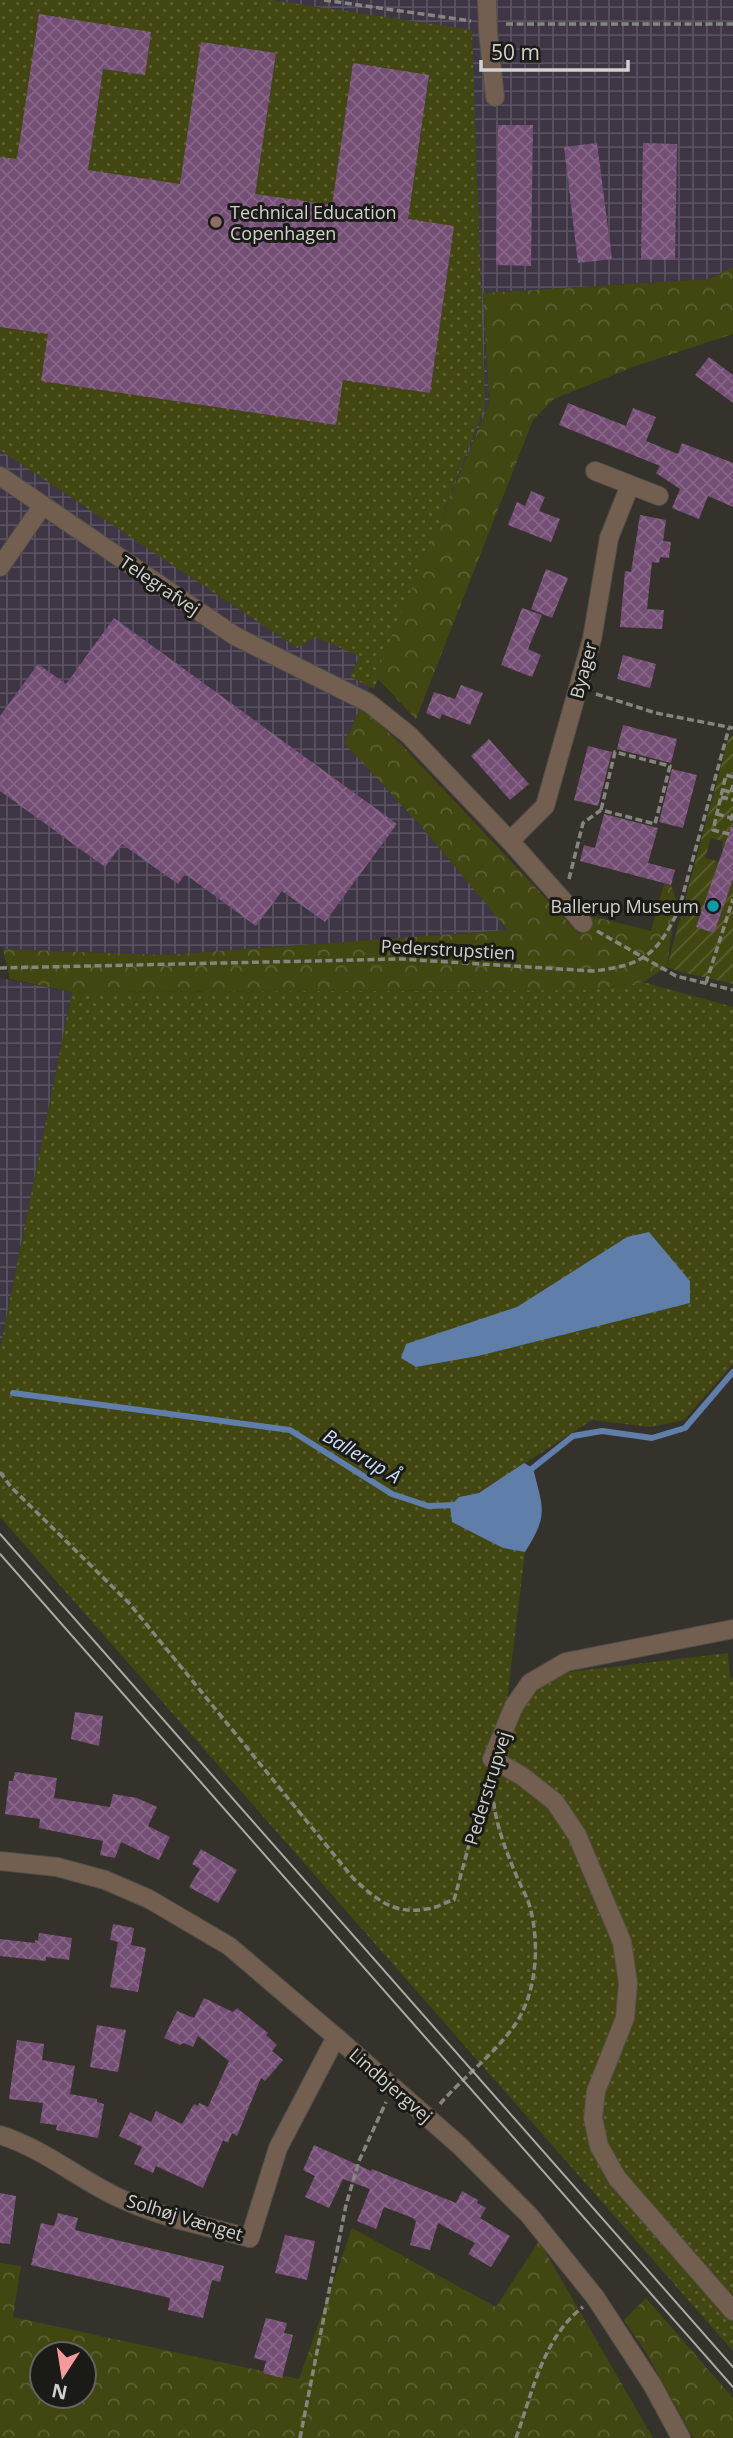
<svg xmlns="http://www.w3.org/2000/svg" width="733" height="2438" viewBox="0 0 733 2438" font-family="'Open Sans',sans-serif">
	<defs>
		<pattern id="industrial-grid" width="8" height="8" patternUnits="userSpaceOnUse" patternTransform="scale(1.75)"><rect width="8" height="8" fill="#3e3545"/><path d="M0 4h8M4 0v8" fill="none" stroke="#59515f"/></pattern>
		<pattern id="grass-dots" width="8" height="8" patternUnits="userSpaceOnUse" patternTransform="scale(1.75)"><rect width="8" height="8" fill="#424611"/><path d="M2 2h.1M6 6h.1" fill="none" stroke="#5c6032" stroke-width="1.8" stroke-linecap="round"/></pattern>
		<pattern id="forest-crowns" width="20" height="18" patternUnits="userSpaceOnUse" patternTransform="scale(1.75)"><rect width="20" height="18" fill="#424611"/><path d="M2 6a3 3 0 1 1 6 0M12 15a3 3 0 1 1 6 0" fill="none" stroke="#5c6032"/></pattern>
		<pattern id="garden-furrows" width="10" height="10" patternUnits="userSpaceOnUse" patternTransform="scale(1.75)"><rect width="10" height="10" fill="#424611"/><path d="M-1 1l2-2M0 10L10 0M9 11l2-2" fill="none" stroke="#5c6032"/></pattern>
		<pattern id="building-cross-hatch" width="8" height="8" patternUnits="userSpaceOnUse" patternTransform="scale(1.75)"><rect width="8" height="8" fill="#744e75"/><path d="M0 0l8 8M0 8l8-8" fill="none" stroke="#876687"/></pattern>
	</defs>
	<rect width="100%" height="100%" fill="#34322b"/>
	<g fill="url(#industrial-grid)">
		<path d="M0 0H733V267L709 279 483 293 489 404 375 676 344 743 419 824 509 930 164 955 3 949 0 947Z"/>
		<path d="M0 978 72 992 0 1349Z"/>
	</g>
	<g fill="url(#grass-dots)">
		<path d="M0 0H272L472 30 485 406 374 689 350 677 359 656 315 637 297 648 0 450Z"/>
		<path d="M643 982 733 1007V1364L684 1420 650 1427 592 1420 479 1493 459 1497 503 1548 525 1552 505 1717 535 1690 569 1672 728 1653 730 1678 733 1679V2351L0 1517V1349L72 992 589 990Z"/>
	</g>
	<g fill="url(#forest-crowns)" fill-rule="evenodd">
		<path d="M733 267V334L633 367 554 399 533 420 416 719 375 676 489 404 483 293 709 279Z"/>
		<path d="M361 707 400 743 579 934 591 916 651 931 664 884 671 885 676 899 667 967 643 982 589 990 72 992 10 979 3 949 164 955 508 930 419 824 344 743Z"/>
		<path d="M352 2228 496 2307 539 2241 653 2438H0V2263L21 2266 13 2317 299 2379ZM42 2354H84V2396H42Z"/>
		<path d="M646 2298 733 2398V2438H693L647 2354 624 2320Z"/>
	</g>
	<path fill="url(#garden-furrows)" d="M733 735V852L722 849 723 841 711 838 705 858 733 865V984C712 978 686 975 667 967L728 740Z"/>
	<g fill="#5f7eaa">
		<path d="M649 1232 690 1281V1303L478 1356 416 1367 401 1358 406 1344 517 1307 627 1237Z"/>
		<path d="M524 1463 533 1468C543 1509 549 1514 525 1552L503 1548 452 1522 450 1506 459 1497 479 1493Z"/>
	</g>
	<g fill="none" stroke-linecap="round" stroke-linejoin="round">
		<g stroke="#5f7eaa" stroke-width="6">
			<path d="M13 1393 290 1430 392 1494 428 1506 457 1505"/>
			<path d="M529 1471 573 1436 602 1431 652 1438 685 1428 733 1372"/>
		</g>
	</g>
	<g fill="url(#building-cross-hatch)">
		<path d="M39 14 151 32 145 75 103 69 88 170 180 184 201 42 276 53 255 194 332 205 353 63 429 75 408 219 454 226 430 393 343 380 336 425 41 381 48 334 0 327V157L17 159Z"/>
		<path d="M498 125H533L531 266 496 265Z"/>
		<path d="M597 143 612 259 578 263 564 147Z"/>
		<path d="M643 143 677 144 675 260 641 259Z"/>
		<path d="M709 357 733 375V403L695 375Z"/>
		<path d="M568 403 626 426 633 408 656 417 646 441 678 454 682 443 733 463V507L708 496 699 519 672 508 680 489 656 473 660 466 559 425Z"/>
		<path d="M531 491 545 497 539 511 560 519 551 542 508 525 517 502 525 506Z"/>
		<path d="M640 515 666 520 663 541 671 542 669 558 660 557 659 563 652 562 647 609 664 610 662 629 620 627 625 571 631 572Z"/>
		<path d="M546 569 568 578 552 618 531 609Z"/>
		<path d="M522 608 542 615 528 649 541 655 532 677 501 665Z"/>
		<path d="M114 618 397 824 325 922 282 891 256 926 185 874 178 884 122 844 105 867 0 791V716L38 664 66 684Z"/>
		<path d="M623 655 656 664 650 688 617 679Z"/>
		<path d="M461 685 483 693 470 725 442 714 440 719 426 713 434 692 455 699Z"/>
		<path d="M623 725 677 739 671 763 617 749Z"/>
		<path d="M489 739 529 784 510 800 471 756Z"/>
		<path d="M588 746 612 752 598 806 574 800Z"/>
		<path d="M672 769 697 775 683 828 659 822Z"/>
		<path d="M604 814 658 828 648 863 675 870 671 885 580 861 584 845 595 848Z"/>
		<path d="M731 827H733V879L714 933 696 927Z"/>
		<path d="M75 1712 103 1716 99 1746 71 1739Z"/>
		<path d="M15 1772 57 1778 54 1798 110 1807 113 1794 137 1798 157 1807 148 1826 170 1837 159 1860 121 1842 115 1858 100 1855 103 1841 39 1828 40 1819 5 1814 9 1781H13Z"/>
		<path d="M201 1849 237 1870 218 1903 189 1887 200 1869 192 1864Z"/>
		<path d="M113 1924 134 1928 131 1945 146 1948 138 1992 110 1987 118 1942 110 1940Z"/>
		<path d="M39 1933 72 1938 69 1960 46 1957V1961L0 1956V1939L35 1943V1940L38 1941Z"/>
		<path d="M204 1998 233 2012 237 2008 268 2033 266 2035 277 2045 272 2051 283 2060 265 2081 261 2078 237 2136 232 2133 228 2143 223 2140 203 2188 156 2166 153 2173 134 2164 142 2147 119 2136 130 2112 151 2122 156 2111 182 2124 194 2104 198 2106 199 2103 208 2107 229 2061 198 2036 193 2047 183 2043 180 2045 164 2038 177 2011 194 2018Z"/>
		<path d="M97 2025 126 2030 118 2072 90 2067Z"/>
		<path d="M17 2040 44 2044 42 2060 75 2066 70 2094 97 2099V2102L104 2104 98 2138 56 2130 57 2125 40 2123 43 2103 9 2099Z"/>
		<path d="M314 2145 371 2171 372 2169 456 2203 462 2191 478 2200 477 2203 486 2208 480 2218 510 2236 491 2267 468 2254 475 2243 438 2223 430 2250 410 2245 416 2221 413 2218 384 2207 376 2229 357 2221 370 2189 343 2179 329 2208 305 2197 315 2176 303 2170Z"/>
		<path d="M0 2193 16 2196 10 2244 0 2243Z"/>
		<path d="M58 2213 78 2218 75 2230 224 2266 220 2282 212 2280 203 2318 168 2310 170 2298 31 2265 41 2223 54 2226Z"/>
		<path d="M285 2235 315 2241 307 2280 275 2273Z"/>
		<path d="M266 2318 287 2323 284 2333 293 2335 282 2378 263 2373 266 2361 254 2358Z"/>
	</g>
	<g fill="none" stroke-linecap="round" stroke-linejoin="round">
		<defs>
			<g id="minor">
				<path d="M487 0 488 32 495 97"/>
				<path d="M595 471 659 496"/>
				<path d="M0 476 235 636 369 703 409 735 510 841 583 923"/>
				<path d="M0 567 43 505"/>
				<path d="M510 841 545 806 592 639 609 538 630 485"/>
				<path d="M733 1629 566 1662 530 1683 514 1706 492 1759 522 1776 555 1802 577 1835 622 1942 628 1983 625 2018 596 2091 593 2118 599 2146 617 2178 733 2311"/>
				<path d="M0 1861 57 1867 105 1880 149 1899 229 1946 336 2037 460 2146 529 2215 595 2297 653 2386 681 2438"/>
				<path d="M0 2135C42 2148 76 2177 115 2196 158 2217 205 2226 250 2238L278 2148 336 2037"/>
			</g>
		</defs>
		<use href="#minor" stroke="#504f48" stroke-width="20"/>
		<g stroke="#878580" stroke-width="3.5" stroke-dasharray="7 3.5" stroke-linecap="butt">
			<path d="M324 0 471 21"/>
			<path d="M506 24H733"/>
			<path d="M596 694 656 713 733 728"/>
			<path d="M733 777 726 775 713 830 733 835"/>
			<path d="M723 790 733 793"/>
			<path d="M731 792 733 785"/>
			<path d="M721 797 733 800"/>
			<path d="M717 814 731 818"/>
			<path d="M733 814 731 818 733 823"/>
			<path d="M569 879 583 823 601 810 655 824 670 766 615 752 601 810"/>
			<path d="M597 931 676 976 733 990"/>
			<path d="M0 968 400 959 593 971C644 965 657 955 679 909L729 728"/>
			<path d="M706 983 733 899"/>
			<path d="M0 1472 11 1487 129 1603 353 1878C376 1899 393 1915 427 1909 437 1908 445 1902 454 1900L488 1775"/>
			<path d="M440 2104C463 2077 494 2055 514 2026 537 1994 540 1944 530 1907 527 1897 521 1886 517 1877 503 1844 492 1815 492 1779"/>
			<path d="M300 2438 346 2205 359 2161 386 2102"/>
			<path d="M516 2438C532 2394 543 2337 583 2307"/>
		</g>
		<use href="#minor" stroke="#725f4f" stroke-width="18"/>
		<g stroke="#abaaa5" stroke-width="2">
			<path d="M0 1534 733 2367"/>
			<path d="M0 1554 733 2387"/>
		</g>
	</g>
	<circle fill="#8d6e63" stroke="#1a1a16" stroke-width="2.5" cx="216" cy="222" r="7"/>
	<circle fill="#0f9aa8" stroke="#1a1a16" stroke-width="2.5" cx="713" cy="906" r="7"/>
	<g text-anchor="middle" dominant-baseline="central" stroke-width="6" stroke-linejoin="round" paint-order="stroke">
		<g font-size="18" fill="#d2d1cd" stroke="#1a1a16" text-anchor="start">
			<text x="230" y="212">Technical Education<tspan x="230" dy="21">Copenhagen</tspan></text>
			<text x="699" y="906" text-anchor="end">Ballerup Museum</text>
		</g>
		<g font-size="18" fill="#d2d1cd" stroke="#1a1a16">
			<text transform="translate(160 585) rotate(34)">Telegrafvej</text>
			<text transform="translate(583 670) rotate(-75)">Byager</text>
			<text transform="translate(448 949) rotate(3)">Pederstrupstien</text>
			<text transform="translate(487 1788) rotate(-73)">Pederstrupvej</text>
			<text transform="translate(391 2085) rotate(41)">Lindbjergvej</text>
			<text transform="translate(185 2217) rotate(17)">Solhøj Vænget</text>
		</g>
		<g font-size="19" font-style="italic" fill="#cee1fc" stroke="#1a1a16">
			<text transform="translate(362 1456) rotate(31)">Ballerup Å</text>
		</g>
	</g>
	<g transform="translate(63 2375) rotate(192)"><circle r="33" fill="#1a1a16" stroke="#64635f" stroke-width="2"/>
	<path d="M0-5L12 26L0 18L-12 26Z" fill="#f59b9e"/>
	<text y="-10" font-size="19" font-weight="bold" text-anchor="middle" fill="#d2d1cd">N</text>
	</g>
	<path d="M481 60v10h147v-10" fill="none" stroke="#d2d1cd" stroke-width="3.5"/>
	<text x="491" y="60" font-size="21" fill="#d2d1cd" stroke="#1a1a16" stroke-width="5" paint-order="stroke">50 m</text>
</svg>
